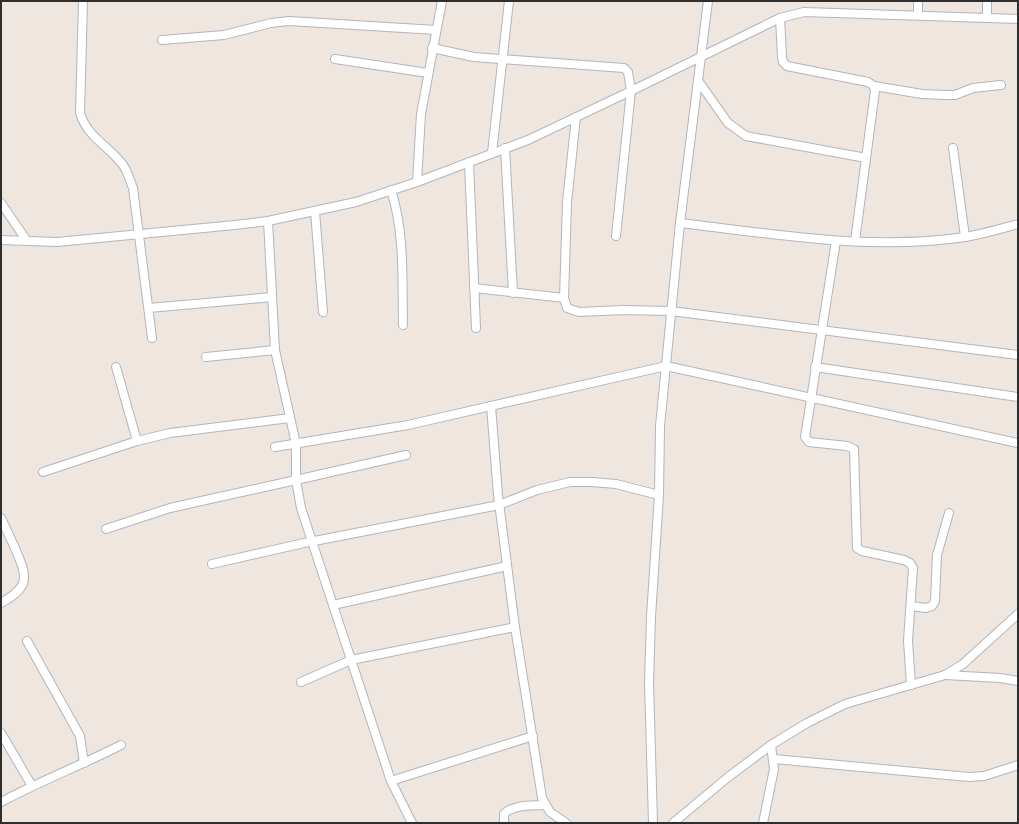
<svg xmlns="http://www.w3.org/2000/svg" width="1019" height="824" viewBox="0 0 1019 824" font-family="'Exo 2',sans-serif">
	<rect width="100%" height="100%" fill="#efe6e0"/>
	<g fill="none" stroke-linecap="round" stroke-linejoin="round">
		<defs>
			<g id="minor">
				<path d="M83 1 80 113C87 137 109 146 123 165 128 172 130 181 133 188L152 338"/>
				<path d="M918 15V1"/>
				<path d="M780 18 782 57 783 62 787 66 868 82 874 86 875 91 855 241"/>
				<path d="M987 18V1"/>
				<path d="M162 40 224 35 271 23 289 21 436 30"/>
				<path d="M432 48 474 57 624 68 628 72 631 91 616 236"/>
				<path d="M335 59 428 73"/>
				<path d="M699 82 728 123 746 136 866 158"/>
				<path d="M874 86 922 94 947 95H955L973 88 1001 85"/>
				<path d="M576 117 567 202 564 298 567 308 579 312 623 310 671 311 1018 355"/>
				<path d="M505 148 513 293"/>
				<path d="M953 148 965 237"/>
				<path d="M492 153 509 1"/>
				<path d="M469 162 476 328"/>
				<path d="M417 182 421 114 442 1"/>
				<path d="M391 190C405 233 402 281 403 325"/>
				<path d="M1 203 27 241"/>
				<path d="M315 211 323 312"/>
				<path d="M680 223C774 234 870 251 965 237 983 234 1000 229 1018 224"/>
				<path d="M1 240 57 242 235 225 268 221 356 202 417 182 528 140 631 91 780 18 804 12 1018 19"/>
				<path d="M836 241 805 437 809 442 847 446 854 449 857 548 862 551 904 560 910 563 913 568 908 641 911 685"/>
				<path d="M474 288 564 298"/>
				<path d="M149 308 272 297"/>
				<path d="M206 357 275 350"/>
				<path d="M116 367 137 441"/>
				<path d="M815 367 1018 397"/>
				<path d="M491 406 498 495 515 627 542 798 550 812 566 823"/>
				<path d="M275 447 408 425 666 366 1018 443"/>
				<path d="M406 455 296 480 301 508 391 781 533 736"/>
				<path d="M43 472 137 441 170 433 290 418"/>
				<path d="M1 518C6 529 12 541 17 553 29 580 27 588 1 603"/>
				<path d="M106 529 170 508 296 480V444L275 350 268 221"/>
				<path d="M212 564 304 543 499 505 537 490 570 482H592L616 484 659 495"/>
				<path d="M333 605 507 566"/>
				<path d="M911 606 926 608 932 606 935 601 937 555 949 513"/>
				<path d="M27 641 80 736 84 763"/>
				<path d="M945 675 1000 678 1018 681"/>
				<path d="M301 682 351 660 515 627"/>
				<path d="M1 733 32 786"/>
				<path d="M774 759 969 777 984 776 1018 765"/>
				<path d="M391 781 412 823"/>
				<path d="M1 802C40 781 82 765 121 745"/>
				<path d="M504 823V814C514 804 532 806 545 805"/>
				<path d="M653 823 649 682 651 617 659 495 660 426 680 223 708 1"/>
				<path d="M673 823 727 778 771 745 807 723 845 704 945 675 963 664 1018 614"/>
				<path d="M763 823 774 769 771 745"/>
			</g>
		</defs>
		<use href="#minor" stroke="#b0b6be" stroke-width="10"/>
		<use href="#minor" stroke="#fff" stroke-width="8"/>
	</g>
	<rect width="1019" height="824" fill="none" stroke="#2e2e2e" stroke-width="4"/>
</svg>
